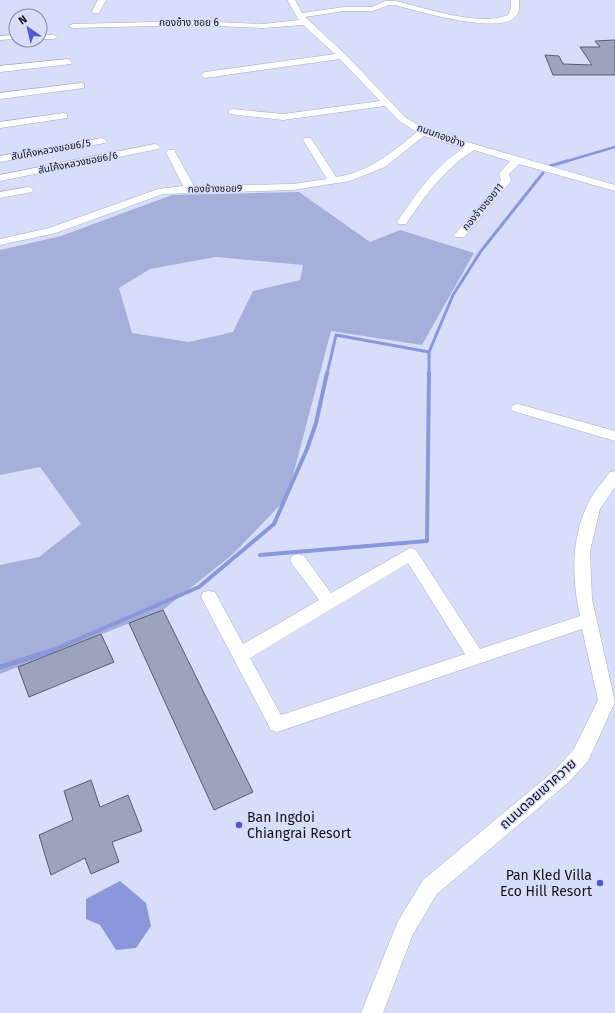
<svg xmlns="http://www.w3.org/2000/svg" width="615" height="1013" viewBox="0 0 615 1013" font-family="'Fira Sans','Noto Sans Thai',sans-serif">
	<rect width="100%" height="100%" fill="#d8def9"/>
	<path fill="#a5afd9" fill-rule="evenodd" d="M299 192 370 242 400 230 474 253 422 345 331 331 287 498 233 554 163 610 0 674V565L39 557 81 524 40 467 0 475V250L61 236 172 195ZM216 257 303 265 300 280 253 291 233 332 189 342 132 333 119 288 150 269Z"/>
	<path fill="#8a97da" d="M120 881 146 903 151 926 136 948 116 950 100 925 86 919V899Z"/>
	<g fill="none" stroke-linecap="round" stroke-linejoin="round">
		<path stroke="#8a97da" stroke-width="2.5" d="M564 162 615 147"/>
		<g stroke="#8a97da" stroke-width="3">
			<path d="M550 166 567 161"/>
			<path d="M327 374 336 335 429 352"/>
			<path d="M429 374V352L453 295 481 251 543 173"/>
		</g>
		<g stroke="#8a97da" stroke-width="4">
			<path d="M260 555 427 541 429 373"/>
			<path d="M51 651 199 587 274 524 307 449 316 423 327 373"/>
		</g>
		<path stroke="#8a97da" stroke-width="5" d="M0 667 54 650"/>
	</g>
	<g fill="#9da3bc" stroke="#585d74">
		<path d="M615 40V75H553L545 55 559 56 563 64 592 65 580 47H600L595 41Z"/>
		<path d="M163 610 253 792 214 810 129 623Z"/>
		<path d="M101 634 114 662 29 697 18 667Z"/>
		<path d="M91 780 100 807 128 795 142 831 112 842 119 862 91 874 85 858 51 875 39 835 73 820 64 791Z"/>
	</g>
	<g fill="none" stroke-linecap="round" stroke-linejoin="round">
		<defs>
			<g id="street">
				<path d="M98 0H106L99 13H93L92 11Z"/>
				<path d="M287 0H295L302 13 344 7H372L385 1H395C426 8 478 27 508 15L511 9V0H519C519 6 520 13 515 17 498 35 418 11 395 5H389L373 11H344L305 17 345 54 405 117 426 130 615 185V191L519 164 509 174 511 180 510 182 464 237H456L454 235 456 233 501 180 499 174 510 161 474 150C444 169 425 196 406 224H398L397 222C416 194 435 166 464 148L424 136 385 167 350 181 293 190 163 194 56 233 0 245V239L49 228 158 189 183 186 166 152 168 150H174L194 186 293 184 327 179 303 140 305 138H311L336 177C368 173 392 152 417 132L399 121 385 106 283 120 229 114V110L232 109 283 114 380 101 340 59 205 78 201 75 205 72 335 54 303 25 263 28 194 25 73 28 69 26 73 24 194 21 263 24 299 20Z"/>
				<path d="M16 35V39L0 40V36Z"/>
				<path d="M40 35H54L58 37 54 39H40Z"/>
				<path d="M68 59 72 62 71 64 0 72V66Z"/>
				<path d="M81 83 84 84V88L0 99V93Z"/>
				<path d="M64 113 67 114V118L0 128V122Z"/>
				<path d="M102 138 107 141 105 143 0 162V156Z"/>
				<path d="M155 144 158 145 160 147 158 149 0 181V175Z"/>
				<path d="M28 187 32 188 33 190 32 192 0 198V192Z"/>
				<path d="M518 404 615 431V441L513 411 511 408 513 405Z"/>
				<path d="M615 471V487L600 509 590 551 592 599 615 702 588 761 569 782 437 894 413 934 383 1013H361L398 921 423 880 555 770 574 749 598 700 582 629 277 732 271 730 201 597 203 592 209 591 215 592 243 644 319 600 292 564 290 560 292 556 298 554 304 556 331 593 410 548 416 550 480 649 580 616C572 581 571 541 586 508 591 495 602 483 610 472ZM408 563 465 654 281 715 250 658Z"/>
			</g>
		</defs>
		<use href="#street" stroke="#a6acc6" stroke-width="1"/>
		<use href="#street" fill="#fff" fill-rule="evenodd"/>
	</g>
	<g fill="#5159cf" stroke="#d8def9" stroke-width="1.5">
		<circle cx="239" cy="825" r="4"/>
		<circle cx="600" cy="883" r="4"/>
	</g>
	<g text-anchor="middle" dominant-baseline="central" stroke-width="3" stroke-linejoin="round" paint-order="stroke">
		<g font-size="10" fill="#12141d" stroke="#d8def9">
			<text x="189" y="23">กองช้าง ซอย 6</text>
			<text transform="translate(441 136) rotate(20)">ถนนกองช้าง</text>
			<text transform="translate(51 150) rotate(-10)">สันโค้งหลวงซอย6/5</text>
			<text transform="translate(78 163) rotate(-11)">สันโค้งหลวงซอย6/6</text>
			<text transform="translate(215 189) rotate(-1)">กองช้างซอย9</text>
			<text transform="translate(483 207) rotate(-50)">กองจ้างซอย11</text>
		</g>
		<g font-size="14" fill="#12141d" stroke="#d8def9">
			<text transform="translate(538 794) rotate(-42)">ถนนดอยเขาควาย</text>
		</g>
		<g font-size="14" fill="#12141d" stroke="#d8def9" text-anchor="start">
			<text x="247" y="817">Ban Ingdoi<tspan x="247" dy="16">Chiangrai Resort</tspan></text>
			<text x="592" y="875" text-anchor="end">Pan Kled Villa<tspan x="592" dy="16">Eco Hill Resort</tspan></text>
		</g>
	</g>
	<g transform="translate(28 28) rotate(326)"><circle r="19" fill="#d8def9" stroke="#898da1"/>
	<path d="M0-3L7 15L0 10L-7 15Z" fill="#5159cf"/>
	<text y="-6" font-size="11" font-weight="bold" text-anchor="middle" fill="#12141d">N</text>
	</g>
</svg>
